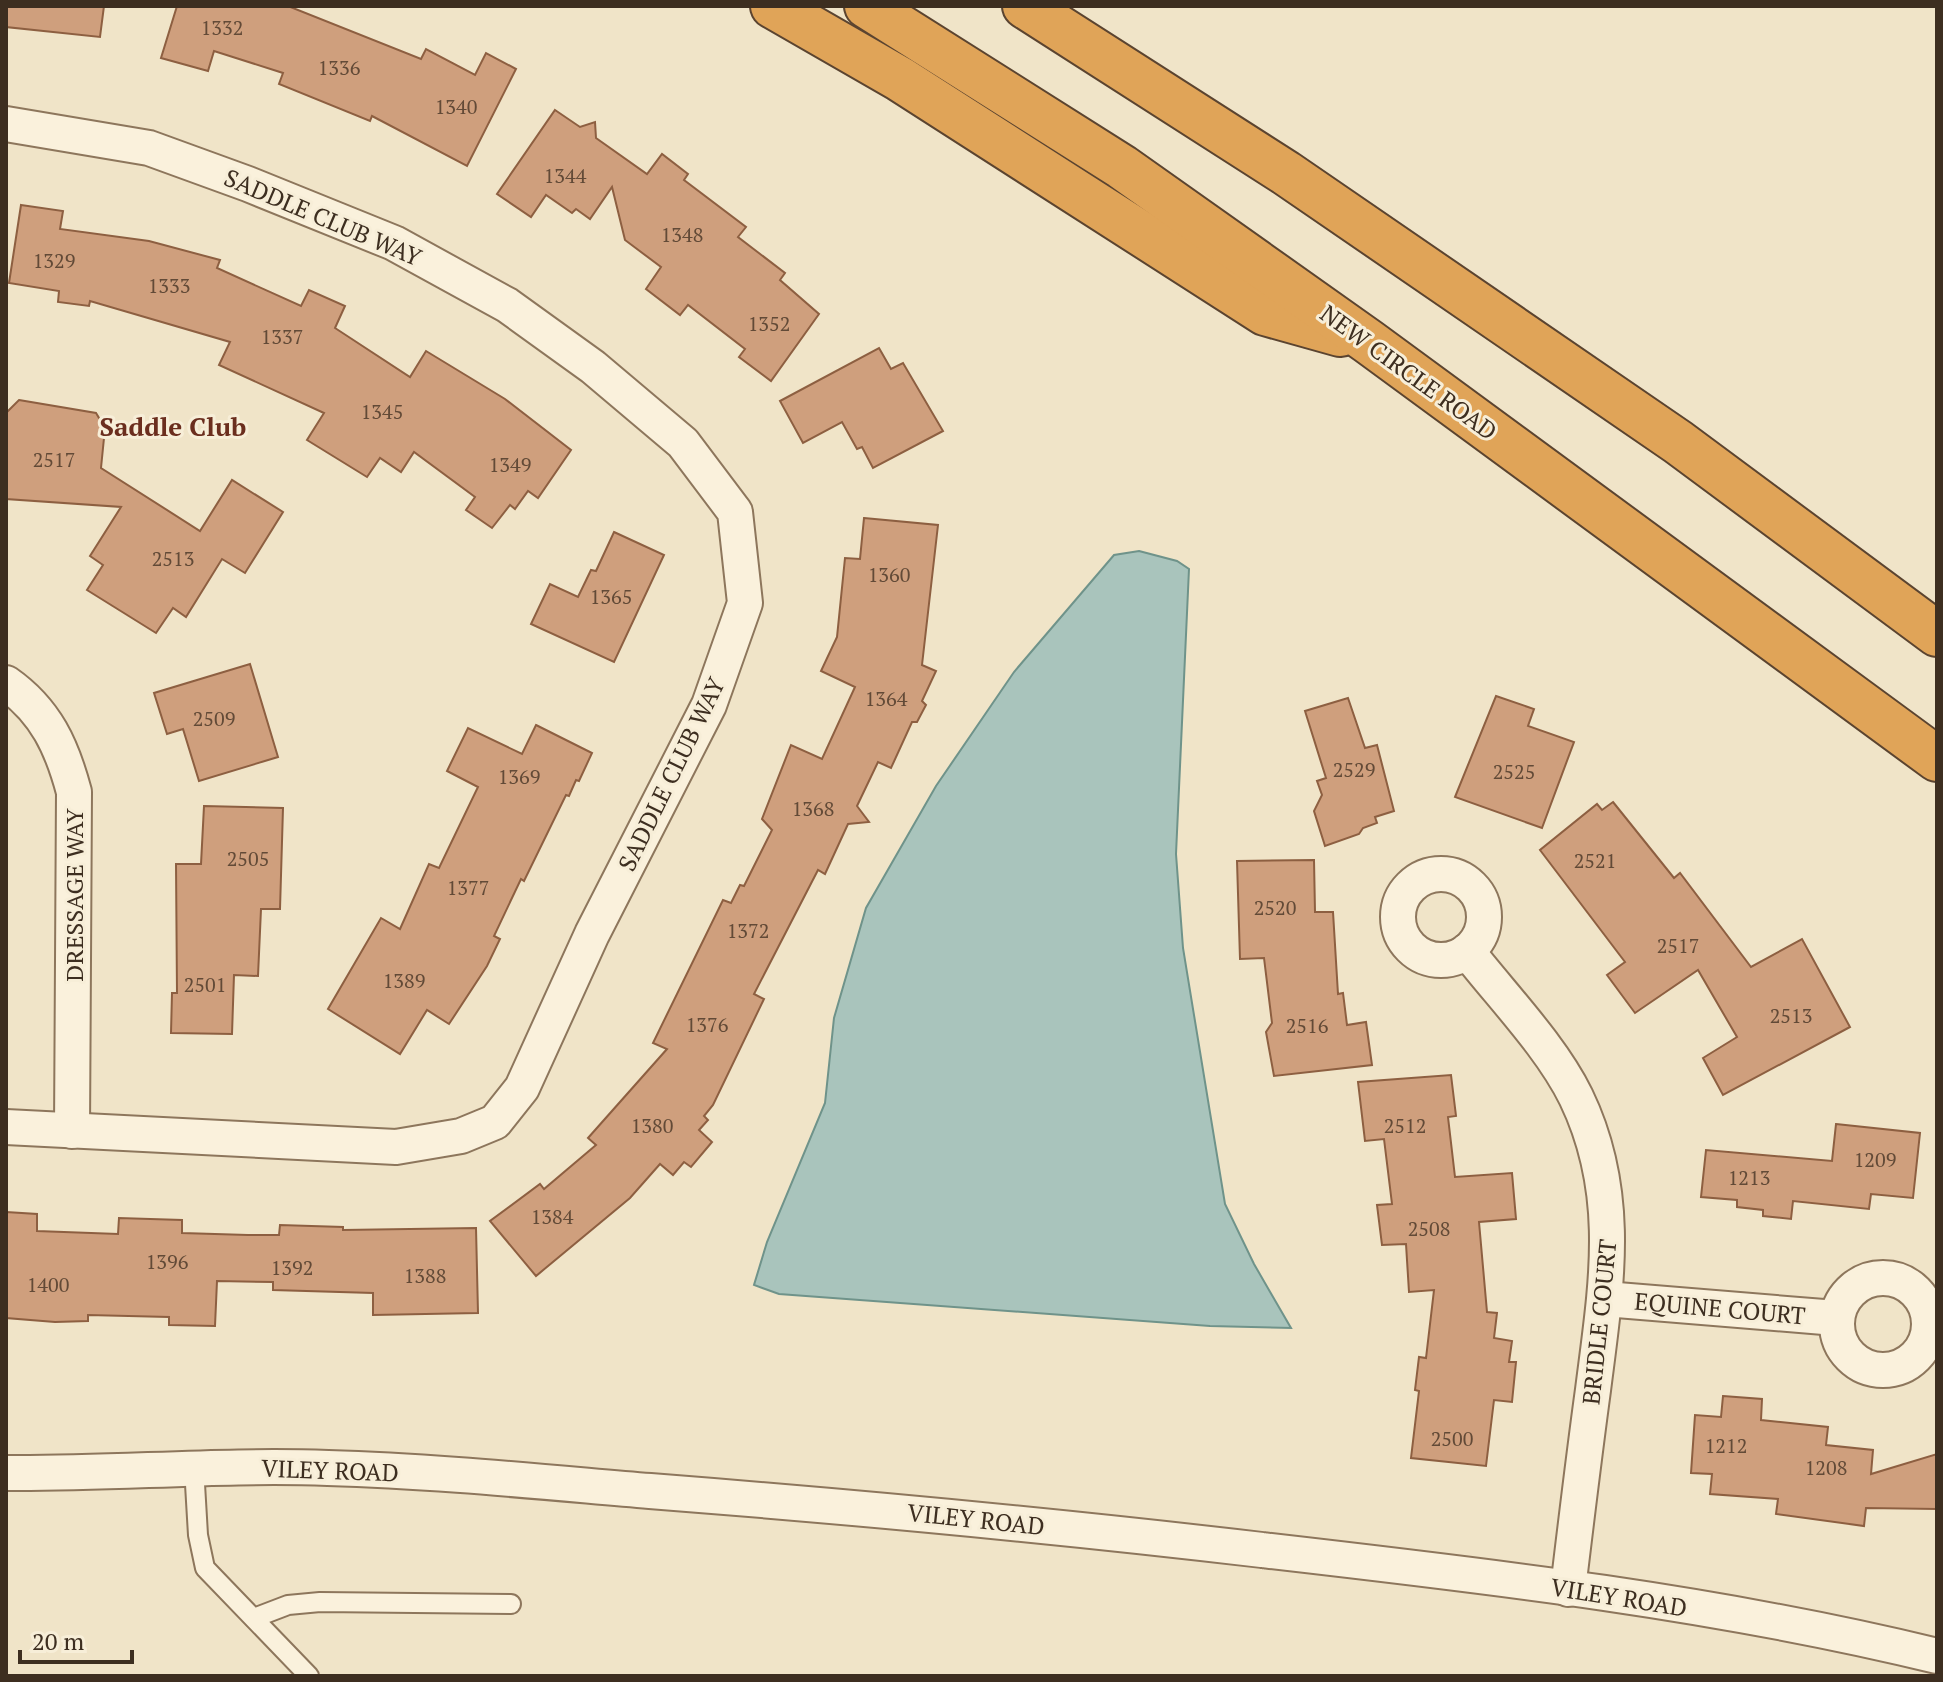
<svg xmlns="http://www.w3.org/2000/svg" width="1943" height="1682" viewBox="0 0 1943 1682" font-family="'PT Serif',serif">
	<rect width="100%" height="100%" fill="#f0e4c8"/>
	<path fill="#a9c4bc" stroke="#6f938a" stroke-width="2" d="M1139 551 1177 561 1189 569 1176 854 1183 948 1225 1204 1254 1264 1291 1328 1210 1326 779 1294 754 1285 767 1242 825 1103 834 1018 866 908 936 786 1014 672 1114 555Z"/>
	<g fill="#cf9f7d" stroke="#8d5f41" stroke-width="2">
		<path d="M7 6H104L100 37 6 27Z"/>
		<path d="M177 6H288L421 59 426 49 475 75 486 53 516 69 467 166 372 116 370 121 279 84 283 73 214 51 208 71 161 58Z"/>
		<path d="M555 110 580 127 595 122 596 138 647 174 662 154 688 174 684 180 746 227 738 237 785 273 780 280 819 314 771 381 739 357 745 349 688 305 680 315 646 289 661 267 625 240 612 187 590 219 576 209 572 213 546 195 531 217 497 194Z"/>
		<path d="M21 205 63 211 60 229 149 241 220 260 217 268 301 306 309 290 345 306 335 328 410 377 426 351 505 399 571 450 538 498 528 491 515 509 510 505 492 528 466 510 475 497 414 452 401 472 380 458 367 477 307 440 324 413 219 365 230 342 90 301 89 306 58 302 59 291 9 283Z"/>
		<path d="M879 348 891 369 903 363 943 431 873 468 862 447 857 449 842 422 803 443 780 401Z"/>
		<path d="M19 400 96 413 105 428 101 468 200 531 232 480 283 512 245 573 222 559 186 617 173 608 156 633 87 590 103 565 90 556 121 507 6 499V413Z"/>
		<path d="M864 518 938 525 922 665 936 671 922 701 926 705 917 722H912L891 768 878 762 857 806 869 822 848 824 825 874 818 870 754 994 764 999 713 1105 704 1116 708 1120 699 1130 712 1142 691 1167 684 1162 673 1175 660 1164 630 1198 536 1276 490 1221 540 1184 544 1189 596 1145 588 1138 667 1049 653 1043 723 900 731 903 740 885 744 886 772 830 762 819 791 745 822 759 855 687 821 671 837 637 845 558 860 559Z"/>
		<path d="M614 532 664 555 614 662 531 624 550 584 578 597 591 570 596 571Z"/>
		<path d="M250 664 278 757 199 781 183 729 167 734 154 693Z"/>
		<path d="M1496 696 1534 709 1528 726 1574 742 1542 828 1455 797Z"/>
		<path d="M1348 698 1365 748 1377 745 1394 811 1375 817 1377 823 1363 828 1359 834 1325 846 1314 811 1322 795 1317 781 1326 778 1305 711Z"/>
		<path d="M536 725 592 753 579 781 576 780 569 796 566 795 524 881 521 879 494 936 500 939 487 966 449 1024 427 1010 400 1054 328 1009 381 918 400 929 429 864 439 868 478 787 447 771 468 728 522 754Z"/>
		<path d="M1613 802 1674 878 1680 873 1751 967 1802 939 1850 1027 1723 1095 1703 1058 1737 1037 1698 970 1635 1013 1607 975 1625 962 1540 850 1597 804 1602 810Z"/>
		<path d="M204 806 283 808 280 909H261L258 976 234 975 232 1034 171 1033 172 993H177L176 864H201Z"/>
		<path d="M1314 860 1315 912H1333L1338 994 1343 993 1347 1025 1366 1022 1372 1065 1274 1076 1266 1032 1272 1023 1264 958 1240 959 1237 861Z"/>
		<path d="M1451 1075 1456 1116 1448 1117 1455 1177 1512 1173 1516 1219 1479 1222 1487 1312 1497 1313 1494 1338 1512 1341 1509 1362H1516L1512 1402 1494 1400 1486 1466 1411 1458 1419 1391 1415 1390 1419 1357 1426 1358 1434 1290 1409 1292 1406 1244 1382 1245 1377 1205 1392 1204 1384 1139 1365 1141 1358 1082Z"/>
		<path d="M1836 1124 1920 1133 1913 1198 1871 1194 1869 1209 1793 1201 1791 1219 1763 1216V1210L1737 1207V1200L1701 1197 1706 1150 1832 1161Z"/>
		<path d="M6 1212 37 1214V1231L118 1234 119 1218 182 1220V1233L248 1235H279L280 1225 343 1227V1230L476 1228 478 1313 373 1315V1293L273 1290V1282L217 1281 215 1326 169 1325V1317L88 1315V1321L55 1322 6 1318Z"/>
		<path d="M1723 1396 1762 1399 1761 1420 1828 1427 1826 1445 1873 1450 1871 1474 1937 1454V1509L1866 1508 1864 1526 1776 1514 1778 1499 1710 1494 1712 1474 1691 1473 1695 1415 1721 1417Z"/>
	</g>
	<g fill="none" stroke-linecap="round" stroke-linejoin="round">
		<defs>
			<g id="service">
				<path d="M194 1467 198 1535 205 1568 309 1676"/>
				<path d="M254 1618 288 1605 320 1602 511 1604"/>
			</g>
			<g id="minor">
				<path d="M6 124 149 148 248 184 394 243 507 305 593 367 683 443 735 512 745 603 709 705 592 934 522 1088 495 1122 461 1136 396 1147 6 1127"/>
				<path d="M6 683C46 711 62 747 74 792L72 1131"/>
				<circle cx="1441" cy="917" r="43"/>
				<path d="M1467 951C1502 996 1551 1046 1576 1097 1623 1194 1606 1287 1593 1390 1584 1456 1576 1522 1568 1589"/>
				<circle cx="1883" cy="1324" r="46"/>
				<path d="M1605 1299 1836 1318"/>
				<path d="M6 1473C114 1474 221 1464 328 1468 435 1471 543 1482 650 1491 854 1507 1058 1526 1262 1550 1488 1576 1716 1602 1937 1656"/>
			</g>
			<g id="motorway">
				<path d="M773 6 900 79 1265 313 1340 334"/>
				<path d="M867 6 1122 167 1369 342 1937 759"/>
				<path d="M1025 6 1286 173 1678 442 1937 634"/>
			</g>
		</defs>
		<use href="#service" stroke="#8d765c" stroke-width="22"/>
		<use href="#minor" stroke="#8d765c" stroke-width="38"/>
		<use href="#motorway" stroke="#5b4430" stroke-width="48"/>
		<use href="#service" stroke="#faf1dc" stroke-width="18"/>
		<use href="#minor" stroke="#faf1dc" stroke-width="34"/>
		<use href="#motorway" stroke="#e0a458" stroke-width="44"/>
	</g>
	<g text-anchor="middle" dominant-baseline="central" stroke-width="6" stroke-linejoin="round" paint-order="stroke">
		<g font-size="20" fill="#624a37">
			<text x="222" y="27">1332</text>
			<text x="339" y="67">1336</text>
			<text x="456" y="106">1340</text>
			<text x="565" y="175">1344</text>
			<text x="682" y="234">1348</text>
			<text x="54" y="260">1329</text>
			<text x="169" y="285">1333</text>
			<text x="769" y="323">1352</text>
			<text x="282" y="336">1337</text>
			<text x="382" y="411">1345</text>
			<text x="54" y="459">2517</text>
			<text x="510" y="464">1349</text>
			<text x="173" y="558">2513</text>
			<text x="889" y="574">1360</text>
			<text x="611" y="596">1365</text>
			<text x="886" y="698">1364</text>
			<text x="214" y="718">2509</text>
			<text x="1354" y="769">2529</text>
			<text x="1514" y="771">2525</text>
			<text x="519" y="776">1369</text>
			<text x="813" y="808">1368</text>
			<text x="248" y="858">2505</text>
			<text x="1595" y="860">2521</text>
			<text x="468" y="887">1377</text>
			<text x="1275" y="907">2520</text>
			<text x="748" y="930">1372</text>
			<text x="1678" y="945">2517</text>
			<text x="404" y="980">1389</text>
			<text x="205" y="984">2501</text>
			<text x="1791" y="1015">2513</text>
			<text x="707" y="1024">1376</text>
			<text x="1307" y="1025">2516</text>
			<text x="652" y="1125">1380</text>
			<text x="1405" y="1125">2512</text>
			<text x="1875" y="1159">1209</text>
			<text x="1749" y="1177">1213</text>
			<text x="552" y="1216">1384</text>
			<text x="1429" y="1228">2508</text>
			<text x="167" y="1261">1396</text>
			<text x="292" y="1267">1392</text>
			<text x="425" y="1275">1388</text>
			<text x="48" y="1284">1400</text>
			<text x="1452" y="1438">2500</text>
			<text x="1726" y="1445">1212</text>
			<text x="1826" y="1467">1208</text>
		</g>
		<g font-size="24" fill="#3d2e20" stroke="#f7eed8">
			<text transform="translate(323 217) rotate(23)">SADDLE CLUB WAY</text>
			<text transform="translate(1409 372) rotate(36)">NEW CIRCLE ROAD</text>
			<text transform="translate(671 774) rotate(-64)">SADDLE CLUB WAY</text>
			<text transform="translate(74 895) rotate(-90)">DRESSAGE WAY</text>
			<text transform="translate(1720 1308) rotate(5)">EQUINE COURT</text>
			<text transform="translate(1599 1322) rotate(-84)">BRIDLE COURT</text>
			<text transform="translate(330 1470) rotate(2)">VILEY ROAD</text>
			<text transform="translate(976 1519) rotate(6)">VILEY ROAD</text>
			<text transform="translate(1619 1597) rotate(9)">VILEY ROAD</text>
		</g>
		<g font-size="26" font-weight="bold" fill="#6b2e1e" stroke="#f7eed8">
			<text x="173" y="426">Saddle Club</text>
		</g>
	</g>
	<rect width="1943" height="1682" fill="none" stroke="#3d2e20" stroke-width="16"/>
	<path d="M20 1650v12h112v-12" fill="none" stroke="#3d2e20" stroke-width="4"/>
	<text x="32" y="1650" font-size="24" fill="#3d2e20" stroke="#f7eed8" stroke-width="6" paint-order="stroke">20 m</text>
</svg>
